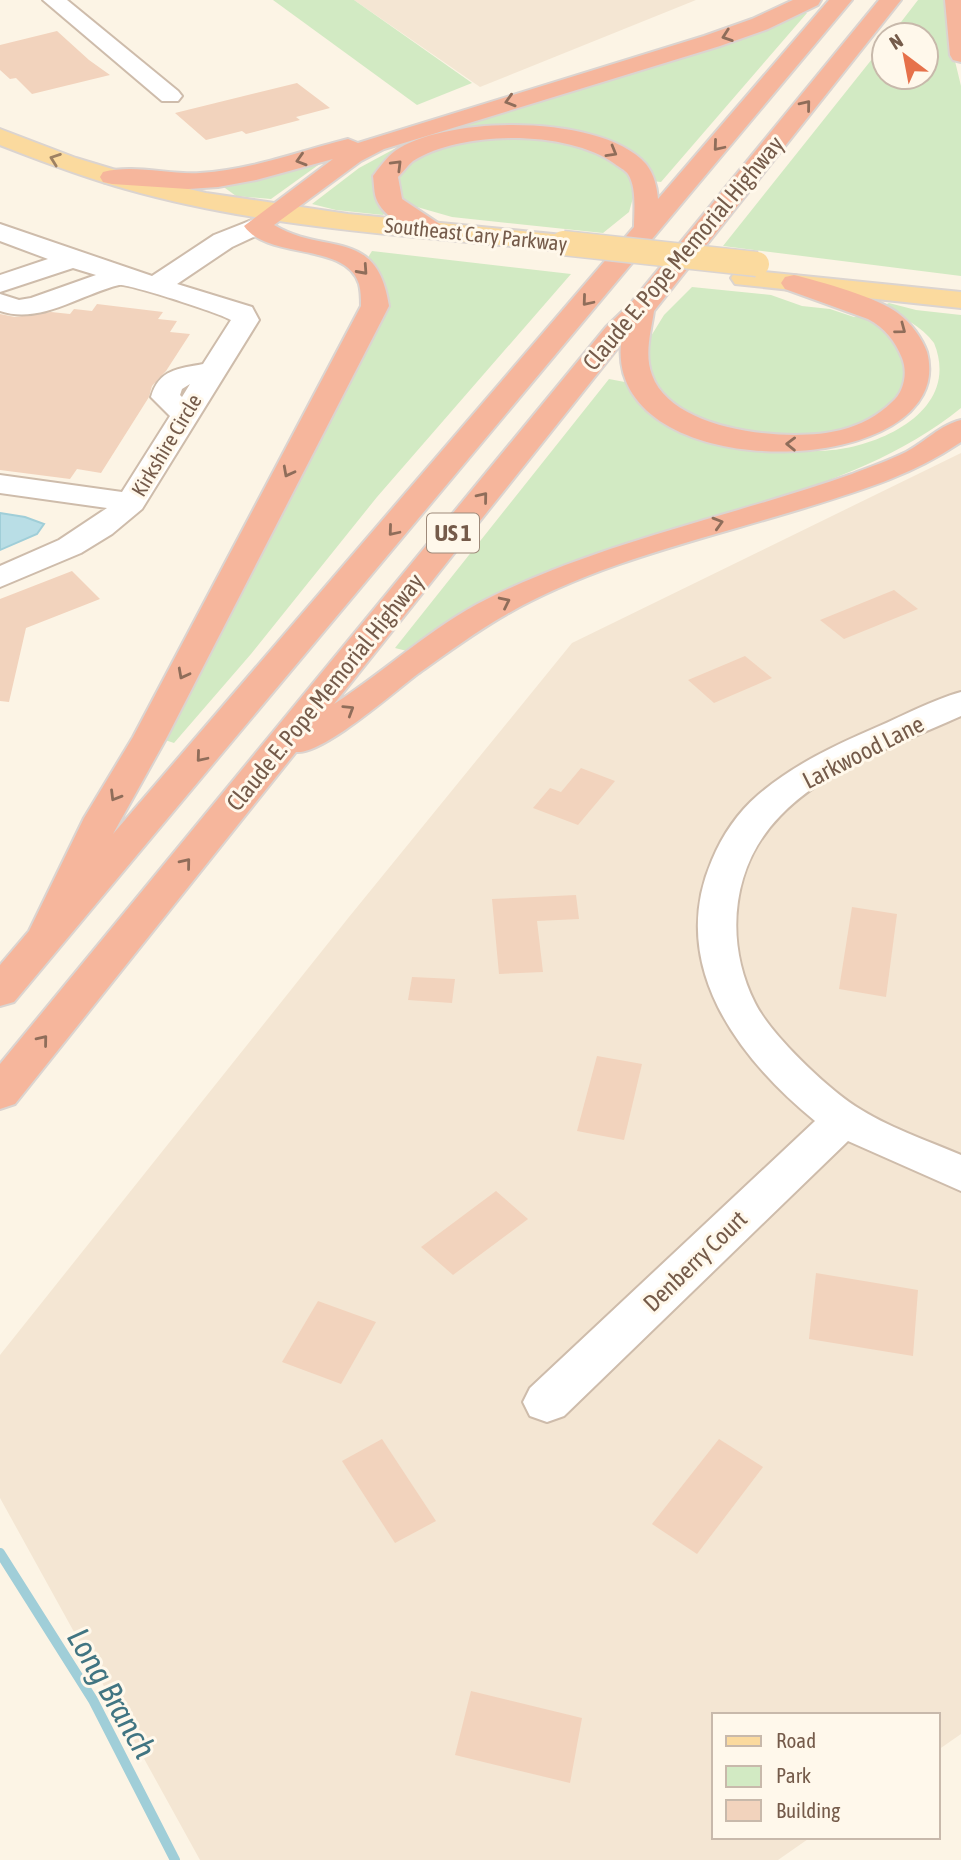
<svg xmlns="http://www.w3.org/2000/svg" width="961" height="1860" viewBox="0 0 961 1860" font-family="'Asap Condensed',sans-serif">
	<rect width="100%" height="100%" fill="#fcf4e5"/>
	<g fill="#f4e6d3">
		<path d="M354 0H696L480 87Z"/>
		<path d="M961 453V1734L938 1750V1715H714V1837H811L778 1860H200L0 1498V1355L349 917 572 643Z"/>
	</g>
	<g fill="#d2eac3">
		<path d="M273 0H354L472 83 417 105Z"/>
		<path d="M918 0H947L948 32 961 86V276L723 246 884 44V77H926V35H891Z"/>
		<path d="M800 12 807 13 661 182 652 181 552 129 396 152C370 171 365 186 386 212L383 215 336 210 312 204 359 168 409 141Z"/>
		<path d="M525 134 600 151 631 174 635 191 629 212 603 233 452 217 417 207 411 209C402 202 399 197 397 186 390 142 497 138 525 134Z"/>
		<path d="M328 158 271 199 236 196 221 185Z"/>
		<path d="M372 251 571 274 377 497 251 654 174 743 162 739 208 658 386 312C389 288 385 276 367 259Z"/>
		<path d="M692 287 771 295 802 306 830 309 854 317C887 308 907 350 921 373L879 423 803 439 718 427 673 406 649 378 648 341 664 315Z"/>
		<path d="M889 303 916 310 961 315V408C857 492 711 511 588 557 565 565 541 574 519 585 482 605 447 630 411 652L395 648 609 379 630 383C641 410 665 419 691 429 738 447 782 455 832 450 883 445 961 409 934 343 922 326 900 316 882 306Z"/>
	</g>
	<path fill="#b9dee6" stroke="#a0ced8" stroke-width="2" d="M0 513 25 517 44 524 37 534 0 550Z"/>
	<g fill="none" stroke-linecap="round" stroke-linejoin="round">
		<path stroke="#a0ced8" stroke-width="10" d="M0 1553 93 1700 175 1860"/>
	</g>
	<g fill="#f2d3bd">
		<path d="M57 31 89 60 110 75 32 94 16 78 10 79 0 70V45Z"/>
		<path d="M297 83 330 108 296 117 300 120 246 134 242 131 206 140 175 113Z"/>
		<path d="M97 304 163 312 158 319 177 321 170 332 190 334 166 371 152 386 149 397 101 473 77 469 70 479 0 470V314L15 317 51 312 70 314 74 309 92 311Z"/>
		<path d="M72 571 100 599 26 628 9 702 0 701V599Z"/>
		<path d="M894 590 918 609 844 639 820 620Z"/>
		<path d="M745 656 772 678 714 703 688 680Z"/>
		<path d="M581 768 615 781 578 825 533 808 550 788 561 792Z"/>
		<path d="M576 895 579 919 537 921 543 972 499 974 492 899Z"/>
		<path d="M852 907 897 914 886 997 839 989Z"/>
		<path d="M412 977 455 979 452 1003 408 1000Z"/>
		<path d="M597 1056 642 1064 624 1140 577 1131Z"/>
		<path d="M496 1191 528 1219 453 1275 421 1247Z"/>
		<path d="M816 1273 918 1290 913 1356 809 1339Z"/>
		<path d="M318 1301 376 1322 341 1384 282 1362Z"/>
		<path d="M382 1439 436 1521 395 1543 342 1461Z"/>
		<path d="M719 1439 763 1467 697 1554 652 1524Z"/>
		<path d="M471 1691 582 1718 570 1783 455 1755Z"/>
	</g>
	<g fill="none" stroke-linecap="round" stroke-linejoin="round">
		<defs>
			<g id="minor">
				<path d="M43 0H67L178 91 182 96 178 101H162Z"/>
				<path d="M257 218 266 221 270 226 266 231 232 247 177 284 252 307 259 320 142 509 112 534 81 553 0 587V566L59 540 107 508 0 493V475L122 492 170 416 151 397C159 369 178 369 203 364L231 320C223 314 127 283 119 285 81 294 40 325 0 311V294L19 300 31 298 96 275 73 268 0 292V275L48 259 0 241V224L152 276 214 235ZM190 384 182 397 180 395 182 389Z"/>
				<path d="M961 692V716C900 744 827 767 780 816 731 866 724 941 755 1003 771 1035 825 1086 855 1106 887 1127 926 1140 961 1155V1191L848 1141 564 1416 547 1422 530 1416 523 1402 530 1388 815 1121C737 1057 667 964 712 860 722 836 738 812 758 795 793 765 835 745 877 727 905 715 932 700 961 692Z"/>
			</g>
			<g id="major">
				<path d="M0 129 76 158 142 178 206 193 348 214 563 235 572 237 576 243 572 249 563 251C417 236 267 229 126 189 83 177 41 161 0 145Z"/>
				<path d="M744 270 961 292V308L735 284 731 278 735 272Z"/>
			</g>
			<g id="highway">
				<path d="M793 0H821L818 5 768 29 720 46 384 149 361 161 274 225C325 256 377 226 389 306L167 737 113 834 634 227C634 212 637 188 628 174 625 170 619 167 615 164 568 130 463 130 413 161 408 165 403 172 398 177L402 199 441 225 445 230 441 235C421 240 383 219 376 198 374 192 374 183 373 176 379 168 387 157 395 151 447 115 602 114 646 164 654 174 657 187 658 199L829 0H852L14 1002 0 1006V965L29 931 84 818 133 737 361 306C361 299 361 291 359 284 346 242 268 260 244 226L333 159 256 180 218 187 188 189 112 184 103 182 100 177 103 172C134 164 169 175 200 173 252 170 299 151 348 139L358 143 704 36 752 19Z"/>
				<path d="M879 0H901L654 311C651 332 644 354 652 375 672 432 791 443 841 430 860 425 878 416 892 402 904 392 908 373 902 358 895 341 885 328 868 319L785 289 781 283 785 277 794 275C819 281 880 298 899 314 911 323 922 338 927 352 961 480 607 492 621 344L334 704C386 671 432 626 487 599 604 541 730 517 852 474 870 467 890 460 906 452 925 442 940 425 961 420V442C909 477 859 491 801 509 703 539 596 563 507 614 477 631 447 653 419 673 395 691 323 755 296 752L15 1104 0 1109V1064L606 327 630 304Z"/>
				<path d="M945 0H961V62L953 60 950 55Z"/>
			</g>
		</defs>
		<use href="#minor" stroke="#cebcab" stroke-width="4"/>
		<use href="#major" stroke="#dbd4d0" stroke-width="4"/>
		<use href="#highway" stroke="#dbd4d0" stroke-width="4"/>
		<use href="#minor" fill="#fff" fill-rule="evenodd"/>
		<use href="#major" fill="#fbda9e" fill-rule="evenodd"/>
		<use href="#highway" fill="#f6b69c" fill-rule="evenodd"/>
		<defs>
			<path id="major-bridge" d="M563 243 757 264"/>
		</defs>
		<use href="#major-bridge" stroke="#dbd4d0" stroke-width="27" stroke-linecap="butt"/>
		<use href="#major-bridge" stroke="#fbda9e" stroke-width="24"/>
	</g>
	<defs><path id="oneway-chevron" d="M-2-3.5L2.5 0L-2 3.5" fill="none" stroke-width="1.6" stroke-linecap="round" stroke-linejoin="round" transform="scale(1.75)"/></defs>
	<g stroke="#8f6d5a">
		<use href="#oneway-chevron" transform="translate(727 36) rotate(161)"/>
		<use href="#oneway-chevron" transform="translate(510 101) rotate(163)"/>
		<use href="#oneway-chevron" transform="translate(806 105) rotate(-51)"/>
		<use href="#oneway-chevron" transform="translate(718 146) rotate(130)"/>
		<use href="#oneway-chevron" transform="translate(612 152) rotate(30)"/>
		<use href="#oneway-chevron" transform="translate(301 160) rotate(163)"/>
		<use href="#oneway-chevron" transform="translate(397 165) rotate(-45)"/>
		<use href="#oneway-chevron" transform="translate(363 270) rotate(48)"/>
		<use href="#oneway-chevron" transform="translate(587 301) rotate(130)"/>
		<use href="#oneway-chevron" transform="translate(901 329) rotate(37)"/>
		<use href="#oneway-chevron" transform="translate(791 444) rotate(-179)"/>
		<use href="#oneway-chevron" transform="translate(288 472) rotate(118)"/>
		<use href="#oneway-chevron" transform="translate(483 497) rotate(-51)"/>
		<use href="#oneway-chevron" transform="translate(718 523) rotate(-16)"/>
		<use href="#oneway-chevron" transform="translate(393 531) rotate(130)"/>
		<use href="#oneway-chevron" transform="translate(505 602) rotate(-26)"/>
		<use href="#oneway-chevron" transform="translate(183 674) rotate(118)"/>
		<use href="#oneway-chevron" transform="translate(349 710) rotate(-32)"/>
		<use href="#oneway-chevron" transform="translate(201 757) rotate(130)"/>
		<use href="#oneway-chevron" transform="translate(115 796) rotate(121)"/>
		<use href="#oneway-chevron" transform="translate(186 863) rotate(-51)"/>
		<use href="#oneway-chevron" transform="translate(43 1040) rotate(-51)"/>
	</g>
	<use stroke="#9d8163" href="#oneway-chevron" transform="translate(55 159) rotate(-160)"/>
	<g text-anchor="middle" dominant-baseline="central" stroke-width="6" stroke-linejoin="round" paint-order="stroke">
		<g font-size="21" fill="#755b4a" stroke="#fff8eb">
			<text transform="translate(476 234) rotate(6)">Southeast Cary Parkway</text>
			<text transform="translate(166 445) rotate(-59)">Kirkshire Circle</text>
		</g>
		<rect fill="#fff8eb" stroke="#9e8a7a" stroke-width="2" x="427" y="513.5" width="52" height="39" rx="5"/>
		<g font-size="23" font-weight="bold" fill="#755b4a">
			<text x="453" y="533">US 1</text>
		</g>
		<g font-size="24" fill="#755b4a" stroke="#fff8eb">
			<text transform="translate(683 253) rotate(-50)">Claude E. Pope Memorial Highway</text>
			<text transform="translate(325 692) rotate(-51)">Claude E. Pope Memorial Highway</text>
			<text transform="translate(863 752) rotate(-27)">Larkwood Lane</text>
			<text transform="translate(695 1261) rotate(-44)">Denberry Court</text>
		</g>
		<g font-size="32" font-style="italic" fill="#417582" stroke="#fff8eb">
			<text transform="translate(112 1693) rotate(60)">Long Branch</text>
		</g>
	</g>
	<rect x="712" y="1713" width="228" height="126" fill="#fff8eb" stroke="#c8b9ab" stroke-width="2"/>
	<rect x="726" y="1736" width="35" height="10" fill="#fbda9e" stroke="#c8b9ab" stroke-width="2"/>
	<text x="776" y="1748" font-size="21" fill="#755b4a">Road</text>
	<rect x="726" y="1766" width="35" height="21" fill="#d2eac3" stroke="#c8b9ab" stroke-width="2"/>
	<text x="776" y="1783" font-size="21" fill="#755b4a">Park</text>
	<rect x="726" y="1800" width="35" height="21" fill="#f2d3bd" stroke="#c8b9ab" stroke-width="2"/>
	<text x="776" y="1818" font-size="21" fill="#755b4a">Building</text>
	<g transform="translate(905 56) rotate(328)"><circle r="33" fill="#fff8eb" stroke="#c8b9ab" stroke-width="2"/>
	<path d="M0-5L12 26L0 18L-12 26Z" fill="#e6714a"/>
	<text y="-10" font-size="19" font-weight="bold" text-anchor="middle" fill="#755b4a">N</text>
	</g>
</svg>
